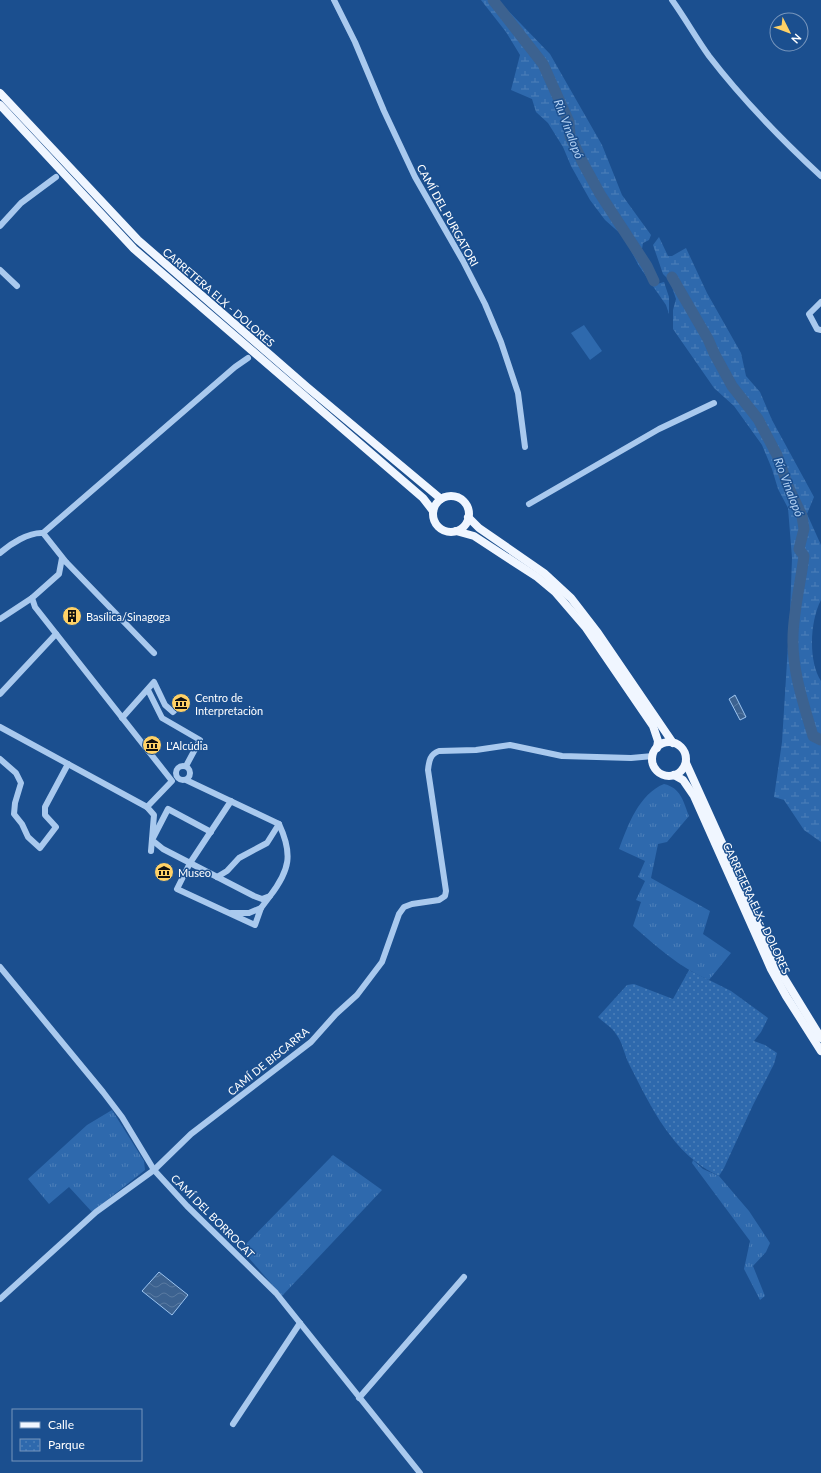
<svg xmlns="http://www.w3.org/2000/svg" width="821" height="1473" viewBox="0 0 821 1473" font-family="Lato,sans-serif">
	<defs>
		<pattern id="grass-tufts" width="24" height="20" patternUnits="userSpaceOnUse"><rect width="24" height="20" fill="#2e69ad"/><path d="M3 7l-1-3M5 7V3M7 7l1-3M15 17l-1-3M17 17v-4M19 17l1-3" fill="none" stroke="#4d80b9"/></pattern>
		<pattern id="wetland-marsh" width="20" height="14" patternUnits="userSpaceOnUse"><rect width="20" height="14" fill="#2e69ad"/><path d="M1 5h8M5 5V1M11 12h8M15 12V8" fill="none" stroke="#4d80b9"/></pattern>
		<pattern id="park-dots" width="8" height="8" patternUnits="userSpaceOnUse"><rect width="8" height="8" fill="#2e69ad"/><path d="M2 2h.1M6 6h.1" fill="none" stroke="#4d80b9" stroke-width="1.8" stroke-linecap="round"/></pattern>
		<pattern id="water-waves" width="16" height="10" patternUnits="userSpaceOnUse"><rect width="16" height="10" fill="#3c6290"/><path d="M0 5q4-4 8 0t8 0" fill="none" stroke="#597aa1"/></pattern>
	</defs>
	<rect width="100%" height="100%" fill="#1b4f8f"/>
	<g fill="url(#grass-tufts)">
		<path d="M664 784C681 788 683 801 689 816L667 842 658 844 651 878 710 911 703 934 731 953 709 980C680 968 656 946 633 926L641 902 636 900 645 881 638 877 645 861 619 849C628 825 639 794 664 784Z"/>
		<path d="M112 1110 144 1161 145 1170 92 1212 69 1187 49 1204 28 1179 87 1125Z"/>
		<path d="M333 1155 382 1190 282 1296 241 1249Z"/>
		<path d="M693 1160 703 1169 719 1176 749 1211 770 1243 766 1252 753 1266 765 1296 760 1300 744 1269 750 1241 692 1163Z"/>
	</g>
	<g fill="url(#wetland-marsh)">
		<path d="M481 0H498L550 54 602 145 622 195 651 235 649 240 643 243 642 249 657 284 664 282 669 297V314L666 305 639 266 623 236 605 220 590 200 571 166 563 147 548 123 536 112 532 99 511 90 520 55 506 32Z"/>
		<path d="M659 237 668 256H672L686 248 707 293 741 353 746 376 760 392 772 420 814 497 807 514 821 545V600C810 621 808 661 821 681V842L804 830 784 800 774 797 782 742 790 613 792 558 788 508 778 489 772 469 762 445 734 406 714 388 673 329V310L676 299 670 281 663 274 653 245Z"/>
	</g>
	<path fill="url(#park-dots)" d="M689 970 731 991 768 1018 761 1032 754 1041 765 1045 777 1053 774 1064 753 1105 724 1168 719 1176C673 1155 651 1107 629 1064 624 1054 623 1043 616 1034 612 1027 604 1023 598 1017L627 985 634 984 673 999Z"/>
	<path fill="#2e69ad" d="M584 325 602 351 590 360 571 333Z"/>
	<g fill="url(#water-waves)" stroke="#9cc4f0">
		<path d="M735 695 746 717 740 720 729 699Z"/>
		<path d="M159 1272 188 1295 172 1315 142 1291Z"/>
	</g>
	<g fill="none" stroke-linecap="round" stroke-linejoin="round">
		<g stroke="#3c6290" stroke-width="11">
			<path d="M493 0 543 64 569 122 570 136 583 163 600 194 647 266 654 281"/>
			<path d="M672 277 708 339 714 353 732 386 758 419 777 455 788 486 802 516 804 529 799 549 804 556C801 581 793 613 793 638 792 671 804 705 813 736L821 740"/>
		</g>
		<g stroke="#a9c9ee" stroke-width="6">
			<path d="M334 0 355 42 384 111 415 177 463 261 485 304 501 342 518 393 525 447"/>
			<path d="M672 0C685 18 696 38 709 56 742 99 781 139 821 176"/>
			<path d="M0 226 21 203 56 177"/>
			<path d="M0 270 17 286"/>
			<path d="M821 302 809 314 817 329 821 330"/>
			<path d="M529 504 659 429 714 403"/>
			<path d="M0 553C10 544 29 532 43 533"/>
			<path d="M62 558 59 574 32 598 35 607 172 781 147 807 154 815 151 851"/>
			<path d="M66 562 43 533 235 367 248 358"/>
			<path d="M67 563 154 653"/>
			<path d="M0 619 32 598"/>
			<path d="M148 690 162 718 200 740 186 766"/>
			<path d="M0 694 56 634"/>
			<path d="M122 718 154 682 165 705 173 712 177 708"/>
			<path d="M0 727 147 807"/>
			<path d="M0 759 16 773 21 783 15 803 14 814 22 824 28 837 40 848 56 827 45 815V807L68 764"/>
			<circle cx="183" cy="773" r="7"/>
			<path d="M186 780 279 824C293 854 290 870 270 896L262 899 254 896 163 849 152 840 168 809 211 832"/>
			<path d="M231 801 190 863 177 889 255 925 261 908 270 896"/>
			<path d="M217 877 227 871 239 858 267 843 279 824"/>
			<path d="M231 913H249L261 908"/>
			<path d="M0 967 103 1092 122 1117 154 1170 187 1206 276 1293 420 1473"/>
			<path d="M0 1299 96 1212 154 1170 191 1134 311 1042 336 1014 357 995 382 962 399 914 404 907 412 904 439 900 445 896 446 891 428 770C429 761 430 754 439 751L476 750 510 745 562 756 631 758 653 756"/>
			<path d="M359 1398 464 1277"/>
			<path d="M233 1424 300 1323"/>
		</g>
		<g stroke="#f0f6ff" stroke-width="8">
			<path d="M0 93 138 240 307 387 441 499"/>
			<path d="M0 105 134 249 423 498 433 511"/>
			<circle cx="451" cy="514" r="18"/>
			<path d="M468 517 479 528 544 573 571 598 598 633 673 743"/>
			<path d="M456 531 474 536 537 577 555 592 586 628 653 726 658 741 657 748"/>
			<circle cx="669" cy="759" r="17"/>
			<path d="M686 763 780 971 821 1038"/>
			<path d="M674 775 683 780 694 796 771 969 786 996 821 1051"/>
		</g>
	</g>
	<defs>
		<symbol id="building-disc" viewBox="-11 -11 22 22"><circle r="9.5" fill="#ffd166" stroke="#1b4f8f"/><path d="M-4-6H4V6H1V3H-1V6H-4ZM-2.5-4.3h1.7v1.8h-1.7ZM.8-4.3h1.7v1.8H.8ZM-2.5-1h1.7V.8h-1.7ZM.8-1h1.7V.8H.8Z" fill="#111"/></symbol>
		<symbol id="museum-disc" viewBox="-11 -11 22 22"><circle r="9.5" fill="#ffd166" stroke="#1b4f8f"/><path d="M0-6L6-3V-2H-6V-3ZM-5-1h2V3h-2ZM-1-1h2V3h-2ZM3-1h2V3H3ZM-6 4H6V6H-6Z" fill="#111"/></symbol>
	</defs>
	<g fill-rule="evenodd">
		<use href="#building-disc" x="61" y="605" width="22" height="22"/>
		<use href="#museum-disc" x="170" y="692" width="22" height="22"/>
		<use href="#museum-disc" x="141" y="734" width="22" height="22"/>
		<use href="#museum-disc" x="153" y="861" width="22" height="22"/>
	</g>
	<g text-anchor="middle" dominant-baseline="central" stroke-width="3" stroke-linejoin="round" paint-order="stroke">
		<g font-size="11" fill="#fff" stroke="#1b4f8f">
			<text transform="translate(448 215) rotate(61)">CAMÍ DEL PURGATORI</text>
			<text transform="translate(219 297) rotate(41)">CARRETERA ELX - DOLORES</text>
			<text transform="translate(757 908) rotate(65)">CARRETERA ELX - DOLORES</text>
			<text transform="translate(268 1061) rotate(-39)">CAMÍ DE BISCARRA</text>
			<text transform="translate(213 1216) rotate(45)">CAMÍ DEL BORROCAT</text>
		</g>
		<g font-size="11" fill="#fff" stroke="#1b4f8f" text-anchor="start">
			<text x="86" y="616">Basílica/Sinagoga</text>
			<text x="195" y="697">Centro de<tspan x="195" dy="13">Interpretaciòn</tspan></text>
			<text x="166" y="745">L'Alcúdia</text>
			<text x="178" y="872">Museo</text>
		</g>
		<g font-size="12" font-style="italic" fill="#b5d3f5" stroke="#1b4f8f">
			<text transform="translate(569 129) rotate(69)">Riu Vinalopó</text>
			<text transform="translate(789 487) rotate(69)">Río Vinalopó</text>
		</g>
	</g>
	<rect x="12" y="1409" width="130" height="52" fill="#1b4f8f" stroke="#7695bc"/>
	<rect x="20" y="1422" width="20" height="6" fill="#f0f6ff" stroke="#7695bc"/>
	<text x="48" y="1429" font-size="12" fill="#ffffff">Calle</text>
	<rect x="20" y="1439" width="20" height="12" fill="url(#park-dots)" stroke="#7695bc"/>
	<text x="48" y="1449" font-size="12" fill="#ffffff">Parque</text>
	<g transform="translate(789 32) rotate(132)"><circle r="19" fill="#1b4f8f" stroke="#7695bc"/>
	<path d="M0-3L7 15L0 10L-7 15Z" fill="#ffd166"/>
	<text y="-6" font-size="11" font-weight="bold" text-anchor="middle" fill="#ffffff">N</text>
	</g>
</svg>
